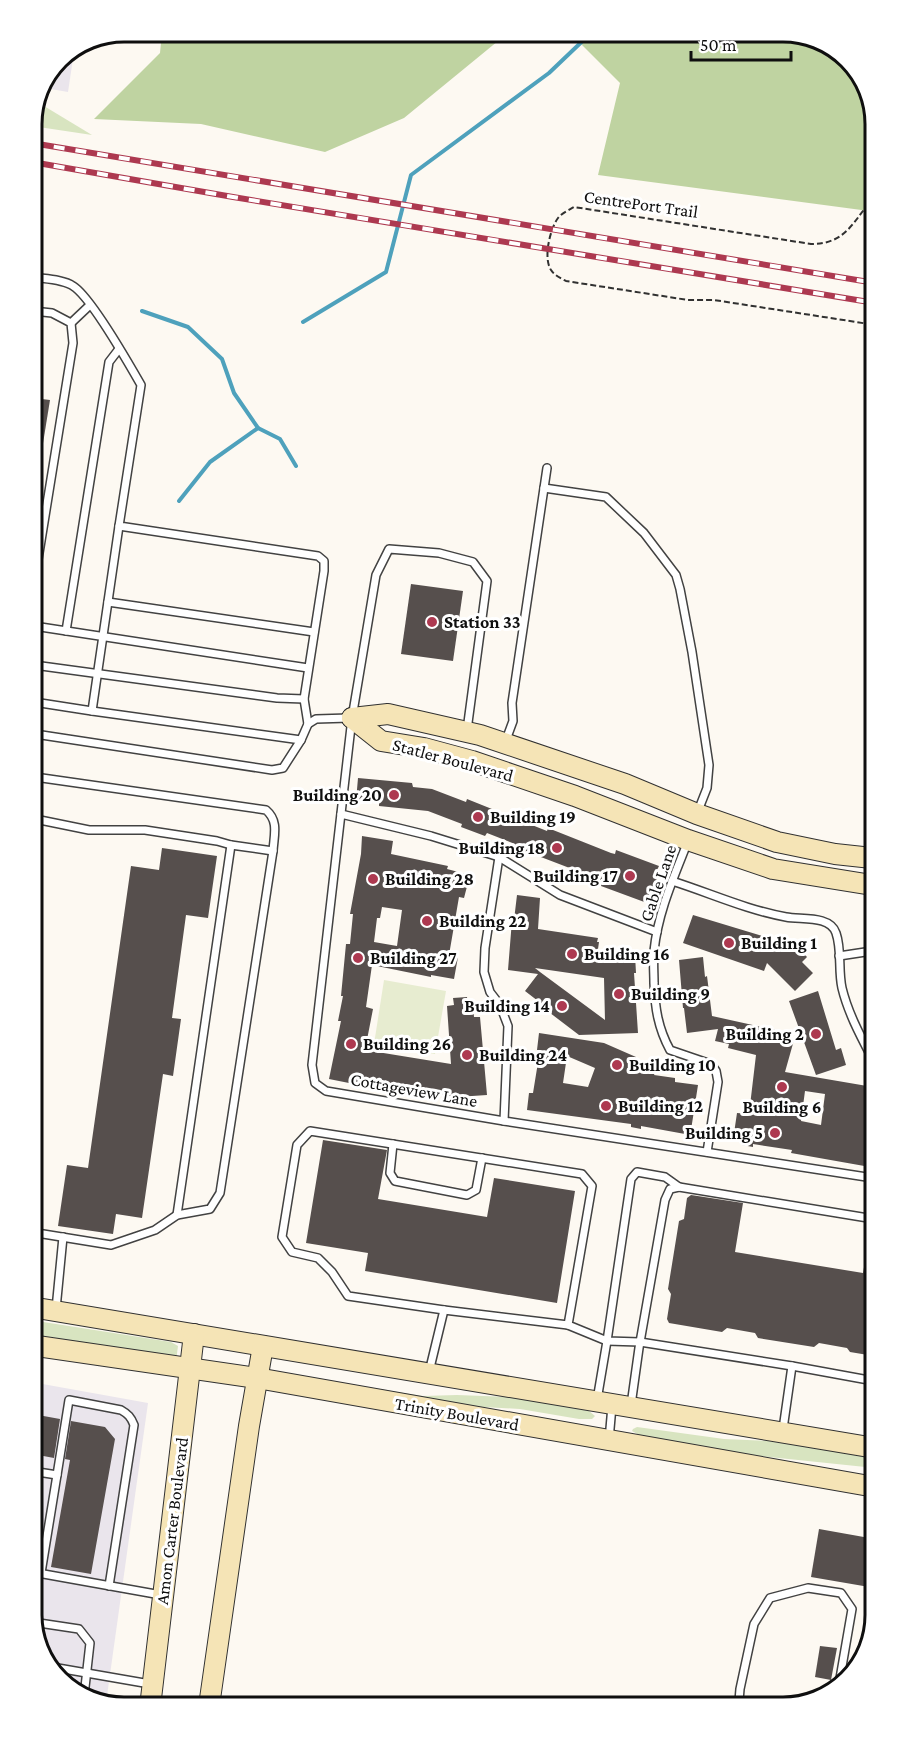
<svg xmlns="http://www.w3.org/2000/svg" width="907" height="1739" viewBox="0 0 907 1739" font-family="'Crimson Pro',serif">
	<rect width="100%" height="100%" fill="#fdf9f2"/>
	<g fill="#eae5ec">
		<path d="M74 52 68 92 45 88 59 58Z"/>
		<path d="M37 1383 148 1403 106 1703 72 1692 39 1651Z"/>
	</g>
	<g fill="#d8e4c0">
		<path d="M39 103 92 135 32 126V119Z"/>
		<path d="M37 1321 171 1342 178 1346 176 1361 37 1338Z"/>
		<path d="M282 1374 423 1396 457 1395 511 1397 589 1411 595 1416 592 1419H579L520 1409 448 1405Z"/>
		<path d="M637 1427 724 1439 768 1441 875 1457V1468L760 1456 641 1436 632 1431 633 1429Z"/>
	</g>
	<g fill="#bfd3a1">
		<path d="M162 32H509L404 118 325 152 201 124 94 119 160 53Z"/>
		<path d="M569 32H789L830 46 868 95 869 211 598 175 620 83Z"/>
	</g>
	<path fill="#e7ecd0" d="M384 980 446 991 435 1054 374 1044Z"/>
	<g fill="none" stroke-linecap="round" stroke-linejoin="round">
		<g stroke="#4ea1bc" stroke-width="4">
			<path d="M142 311 188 327 222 359 234 393 258 428 280 439 296 466"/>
			<path d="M303 322 386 272 411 175 549 73 592 32"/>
			<path d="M179 501 210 462 258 428"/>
		</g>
	</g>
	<g fill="#564f4d" fill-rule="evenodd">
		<path d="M33 398 50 400 39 468H33Z"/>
		<path d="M411 584 463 591 453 661 401 654Z"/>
		<path d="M358 778 412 783 413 787 432 789 466 802 467 799 547 831 548 828 611 853 615 854 616 850 659 866 657 870H660L650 901 648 900 647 903 601 886V880L533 854 514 847 515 844 487 833 485 836 461 827 462 824 428 811 379 806V803L356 801Z"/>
		<path d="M362 836 393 841 391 854 448 866 447 869 470 875 464 898 459 897 449 955 458 957 454 979 431 975V977L372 965 366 1007 373 1009 365 1050 451 1064 447 1006 454 1005 453 998 467 997 468 1005 473 1004 474 1017H480L487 1095 457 1097 422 1092V1089L383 1083 382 1086 360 1082 359 1085 329 1079 341 1021H338L343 996H341L346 944H350L353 914H350L361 854ZM382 907 402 910 397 946 374 942 377 918H380Z"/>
		<path d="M162 848 217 856 208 918 186 915 172 1018 181 1019 173 1076 163 1074 142 1218 116 1214 113 1234 58 1226 67 1165 88 1168 131 866 159 870Z"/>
		<path d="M517 895 540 898 538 929 598 938 597 942H599L597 956 635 955 636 973H634L638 1033 579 1035 537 1003 538 1001 525 991 538 974 508 970 512 920H514ZM535 968 604 978 605 1020 540 972Z"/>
		<path d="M693 915 766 937 785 945 790 951 796 945 807 957 802 962 813 973 795 991 767 963 764 971 683 943Z"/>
		<path d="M703 957 705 977 707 976 712 1016 776 1030 775 1035 794 1040 785 1072 873 1087 872 1110 873 1111V1164L870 1163V1167L791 1153 792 1150 753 1144V1147L742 1145 743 1142 733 1140 737 1113 749 1114 756 1055 728 1048 729 1044 715 1041 718 1029 687 1033 684 1008H683L679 960ZM805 1091 825 1094 821 1125 801 1121Z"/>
		<path d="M818 991 836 1050 841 1048 846 1065 816 1075 789 1001Z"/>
		<path d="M539 1033 604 1043 636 1057V1059L657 1068 654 1075 675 1078V1082L698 1085 691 1130 686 1129 685 1134 641 1126V1129L631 1127V1124L527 1110 529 1093H533L540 1050H537ZM567 1056 595 1068 588 1087 563 1083Z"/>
		<path d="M323 1140 387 1150 378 1199 487 1217 494 1178 575 1191 557 1303 365 1271 368 1253 306 1243Z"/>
		<path d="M691 1195 743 1203 735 1252 863 1273 868 1244H874V1356L850 1352 847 1348 819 1343 814 1347 758 1338 755 1333 727 1328 722 1332 669 1323 667 1319 671 1294 668 1289 679 1221 684 1219 687 1198Z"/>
		<path d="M38 1415 60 1419 54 1458 38 1455Z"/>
		<path d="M71 1421 105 1427 115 1439 91 1574 51 1567 70 1460 65 1459Z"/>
		<path d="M819 1529 875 1539V1588L811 1577Z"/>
		<path d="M820 1646 837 1648 831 1680 815 1677Z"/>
	</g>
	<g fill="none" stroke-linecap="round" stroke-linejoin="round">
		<defs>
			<g id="lane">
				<path d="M32 277C44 279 63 279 73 286 91 297 129 364 141 385L119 526 318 556 324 561V571L304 699 308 724 301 740 283 768 272 770 35 734"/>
				<path d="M33 311 52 313 71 323 73 343 34 584"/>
				<path d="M71 323 90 305"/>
				<path d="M544 488 606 497 644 533 676 575 680 589 692 652 709 765 707 788 698 811"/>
				<path d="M108 602 314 632"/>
				<path d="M34 626 308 668"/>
				<path d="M66 631 109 362 119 349"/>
				<path d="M34 665 277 698 304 699"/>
				<path d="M34 702 92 711 119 526"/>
				<path d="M92 711 301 740"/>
				<path d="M308 724 316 719 349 718"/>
				<path d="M467 730 487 581 473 562 439 553 389 549 376 575 352 718 312 1065 315 1083 326 1091 504 1121 873 1178"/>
				<path d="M506 740 513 721 512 703 547 468"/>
				<path d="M35 777 266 810C279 821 274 835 273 851L220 1193 210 1209 177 1215 155 1230 111 1245 37 1233"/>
				<path d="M341 814 431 836 499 857 560 895 657 932"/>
				<path d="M35 819 89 830H145L217 841 231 845"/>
				<path d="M688 841C674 877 658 912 654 951 653 962 654 973 654 983 655 1008 658 1028 670 1050L711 1064 716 1071 718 1082 707 1152"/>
				<path d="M499 857 485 948 484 972 490 992 500 1005 508 1026 504 1121"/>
				<path d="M672 881C710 893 747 910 786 917 801 920 830 915 836 933 842 950 838 970 842 988 848 1013 861 1037 873 1060"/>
				<path d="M839 956 872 951"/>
				<path d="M393 1144 390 1173 395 1181 467 1195 476 1190 482 1158"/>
				<path d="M679 1187 665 1177 637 1172 631 1179 607 1341 640 1342 792 1366 874 1381"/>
				<path d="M177 1215 231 845 273 851"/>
				<path d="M56 1309 63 1237"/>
				<path d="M444 1310 568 1325"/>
				<path d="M429 1372 444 1310 348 1296 332 1272 318 1258 292 1252 282 1237 297 1145 310 1131 582 1174 592 1186 568 1325 607 1341 597 1400"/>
				<path d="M631 1405 639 1348 665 1200 670 1189 679 1187 874 1219"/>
				<path d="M783 1429 792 1366"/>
				<path d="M609 1440 612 1406"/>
				<path d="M38 1472 57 1475 69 1400 121 1410C128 1414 131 1417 134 1425L109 1586"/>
				<path d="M38 1573 161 1595"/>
				<path d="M41 1573 57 1475"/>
				<path d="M39 1623 79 1629 90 1643 84 1696"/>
				<path d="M52 1667 150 1684"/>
				<path d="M739 1701 740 1689 754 1624 770 1598 808 1588 841 1593 852 1609 839 1684"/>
			</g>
			<g id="secondary">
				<path d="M352 718 381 741 424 748 472 761 575 796 688 840 773 869 872 885"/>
				<path d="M352 718 388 714 480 735 625 784 697 814 777 842 835 854 872 858"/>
				<path d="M37 1308 875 1448"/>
				<path d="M37 1346 257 1378 875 1487"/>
				<path d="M209 1706 249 1426 263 1346"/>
				<path d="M150 1707 194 1334"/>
			</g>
		</defs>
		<use href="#lane" stroke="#424242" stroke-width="10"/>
		<use href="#secondary" stroke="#313131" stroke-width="22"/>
		<path stroke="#313131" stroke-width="2" stroke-dasharray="6 3" stroke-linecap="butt" d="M869 203C851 226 843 244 811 244L574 207C569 210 562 213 558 218 550 229 543 258 551 270 554 275 560 278 566 281L688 300H714L869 324"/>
		<use href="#lane" stroke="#fff" stroke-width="7"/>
		<use href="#secondary" stroke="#f5e4b6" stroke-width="20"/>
		<defs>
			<g id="rail">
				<path d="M32 143 869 282"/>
				<path d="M32 162 233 197 869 302"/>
			</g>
		</defs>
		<use href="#rail" stroke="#ad3950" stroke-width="6"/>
		<use href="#rail" stroke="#fff" stroke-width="4" stroke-dasharray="11" stroke-linecap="butt"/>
	</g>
	<g fill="#ad3950" stroke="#fff" stroke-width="2">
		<circle cx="432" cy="622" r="6"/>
		<circle cx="394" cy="795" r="6"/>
		<circle cx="478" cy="817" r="6"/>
		<circle cx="557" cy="848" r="6"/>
		<circle cx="630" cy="876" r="6"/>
		<circle cx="373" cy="879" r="6"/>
		<circle cx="427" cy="921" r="6"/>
		<circle cx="729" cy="943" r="6"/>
		<circle cx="572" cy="954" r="6"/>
		<circle cx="358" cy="958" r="6"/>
		<circle cx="619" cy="994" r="6"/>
		<circle cx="562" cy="1006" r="6"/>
		<circle cx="816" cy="1034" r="6"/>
		<circle cx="351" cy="1044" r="6"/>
		<circle cx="467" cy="1055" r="6"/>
		<circle cx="617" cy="1065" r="6"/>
		<circle cx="782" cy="1087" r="6"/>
		<circle cx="606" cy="1106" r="6"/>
		<circle cx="775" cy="1133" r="6"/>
	</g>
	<g text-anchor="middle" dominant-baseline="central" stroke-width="6" stroke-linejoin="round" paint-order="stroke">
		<g font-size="18" fill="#0f0f0f" stroke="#fff">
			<text transform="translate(641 204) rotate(8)">CentrePort Trail</text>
			<text transform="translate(453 760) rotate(15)">Statler Boulevard</text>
			<text transform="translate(658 883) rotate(-71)">Gable Lane</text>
			<text transform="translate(414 1090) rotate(10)">Cottageview Lane</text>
			<text transform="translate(457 1414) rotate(10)">Trinity Boulevard</text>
			<text transform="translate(172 1521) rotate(-83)">Amon Carter Boulevard</text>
		</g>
		<g font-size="18" font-weight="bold" fill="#0f0f0f" stroke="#fff" text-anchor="start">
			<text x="444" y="622">Station 33</text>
			<text x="382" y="795" text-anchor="end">Building 20</text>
			<text x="490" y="817">Building 19</text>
			<text x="545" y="848" text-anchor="end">Building 18</text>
			<text x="618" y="876" text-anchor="end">Building 17</text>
			<text x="385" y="879">Building 28</text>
			<text x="439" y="921">Building 22</text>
			<text x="741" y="943">Building 1</text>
			<text x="584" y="954">Building 16</text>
			<text x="370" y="958">Building 27</text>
			<text x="631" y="994">Building 9</text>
			<text x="550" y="1006" text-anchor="end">Building 14</text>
			<text x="804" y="1034" text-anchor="end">Building 2</text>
			<text x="363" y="1044">Building 26</text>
			<text x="479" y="1055">Building 24</text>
			<text x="629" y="1065">Building 10</text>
			<text x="618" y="1106">Building 12</text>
			<text x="782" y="1107" text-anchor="middle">Building 6</text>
			<text x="763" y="1133" text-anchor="end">Building 5</text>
		</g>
	</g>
	<path d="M0 0H907V1739H0ZM124 42H783A82 82 0 0 1 865 124V1615A82 82 0 0 1 783 1697H124A82 82 0 0 1 42 1615V124A82 82 0 0 1 124 42Z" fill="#fff" fill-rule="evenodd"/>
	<path fill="none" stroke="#0f0f0f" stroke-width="3" d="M124 42H783A82 82 0 0 1 865 124V1615A82 82 0 0 1 783 1697H124A82 82 0 0 1 42 1615V124A82 82 0 0 1 124 42Z"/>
	<path d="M691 51v9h100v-9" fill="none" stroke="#0f0f0f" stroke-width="3"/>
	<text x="700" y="51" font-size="18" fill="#0f0f0f" stroke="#ffffff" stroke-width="4.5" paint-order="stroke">50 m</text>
</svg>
